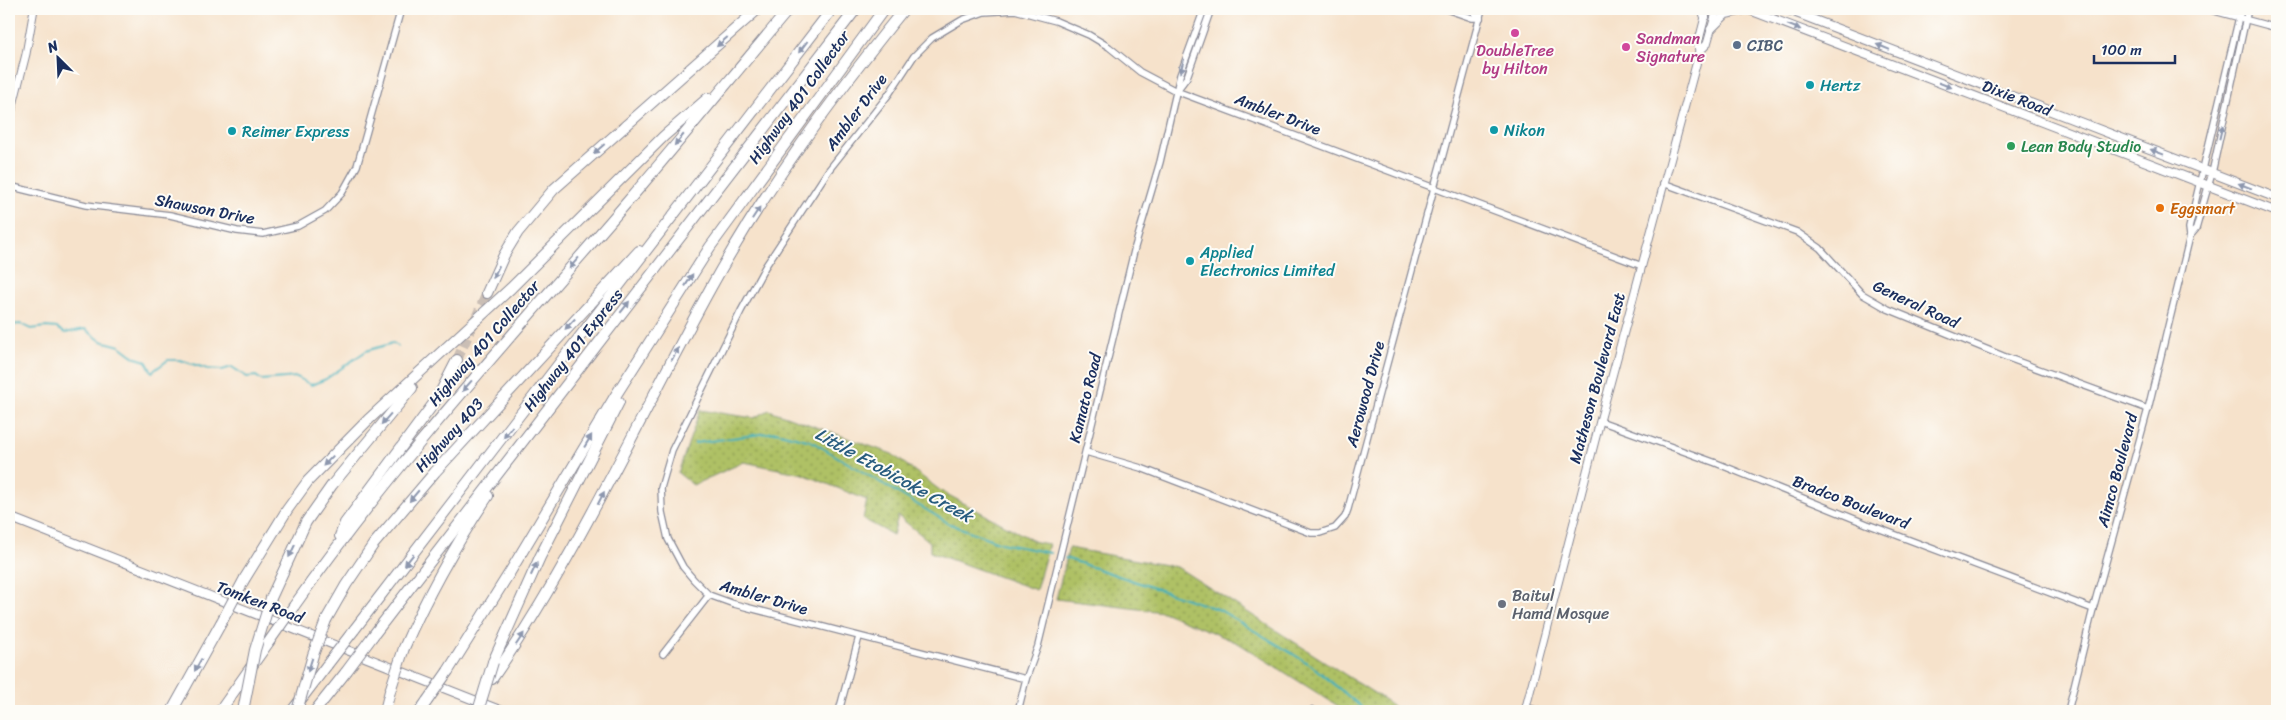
<svg xmlns="http://www.w3.org/2000/svg" width="2286" height="720" viewBox="0 0 2286 720" font-family="Sriracha,sans-serif">
	<defs>
		<pattern id="grass-dots" width="8" height="8" patternUnits="userSpaceOnUse" patternTransform="scale(1.25)"><rect width="8" height="8" fill="#afc165"/><path d="M2 2h.1M6 6h.1" fill="none" stroke="#8e9d56" stroke-width="1.8" stroke-linecap="round"/></pattern>
	</defs>
	<rect width="100%" height="100%" fill="#fdfcf7"/>
	<filter id="ink" filterUnits="userSpaceOnUse"><feTurbulence type="fractalNoise" baseFrequency=".02" numOctaves="2"/><feDisplacementMap in="SourceGraphic" scale="10" xChannelSelector="R" yChannelSelector="G"/><feConvolveMatrix kernelMatrix="1 2 1 2 8 2 1 2 1" color-interpolation-filters="sRGB"/></filter>
	<filter id="wash" filterUnits="userSpaceOnUse"><feTurbulence type="fractalNoise" baseFrequency=".0096" numOctaves="4" result="noise"/><feDisplacementMap in="SourceGraphic" scale="20" xChannelSelector="R" yChannelSelector="G"/><feGaussianBlur stdDeviation="1.12" result="paint"/><feColorMatrix in="noise" values="0 0 0 0 0 0 0 0 0 0 0 0 0 0 0 0 0 1.4 0 .05"/><feComposite in="paint" operator="in"/></filter>
	<g filter="url(#wash)">
		<rect width="100%" height="100%" fill="#f6e2cb"/>
		<g fill="url(#grass-dots)" stroke="#657862">
			<path d="M700 410 754 418 769 410 892 454 941 491 1036 542 1049 544 1036 590 930 552V542L898 516 893 535 863 519 867 500 803 474 744 462 693 485 678 473Z"/>
			<path d="M1069 548 1177 567 1388 702 1398 711H1346L1238 643 1163 612 1056 599Z"/>
		</g>
		<g fill="none" stroke-linecap="round" stroke-linejoin="round">
			<g stroke="#41b1bc" stroke-width="2">
				<path d="M9 325 21 324 31 329 46 327 57 328 65 333 85 329 101 341 120 346 136 358 146 361 152 372 168 360H180L208 369 222 370 232 367 247 377 256 376 261 380 297 377 311 385 326 379 366 351 393 343 398 346"/>
				<path d="M695 443 776 432 811 441 950 524 1001 543 1050 553"/>
				<path d="M1065 558 1220 610 1311 665 1366 711"/>
			</g>
		</g>
	</g>
	<g filter="url(#ink)">
		<g fill="none" stroke-linecap="round" stroke-linejoin="round">
			<path stroke="#cabeb5" stroke-width="10" stroke-dasharray="10 5" stroke-linecap="butt" d="M457 360 487 293"/>
			<defs>
				<g id="minor">
					<path d="M1446 9 1472 18H1480"/>
					<path d="M1466 9 1473 11 1480 18"/>
					<path d="M2207 9 2277 28"/>
					<path d="M1178 89 1187 77 1211 9"/>
					<path d="M1663 183 1797 232 1820 248 1862 294 1888 309 2003 356 2148 409"/>
					<path d="M9 186 86 205 170 215 237 231 263 234 298 226 325 211 342 193 357 166 401 9"/>
					<path d="M2190 236 2196 229 2212 173 2248 9"/>
					<path d="M1600 421 1716 463 1867 524 2093 609"/>
					<path d="M1086 452 1141 468 1311 533H1320L1335 528 1345 517 1348 509 1482 9"/>
					<path d="M663 654 709 595"/>
					<path d="M1026 679 734 604 709 595 694 580 683 567 668 539 662 512 661 488 672 450 741 311 765 267 828 171 889 94 914 56 932 38 962 20 984 12 1015 10 1056 21 1089 35 1109 47 1140 72 1176 91 1642 266"/>
					<path d="M1526 707 1539 711"/>
					<path d="M839 711 859 637"/>
					<path d="M1018 711 1026 679 1038 646 1135 247 1160 162 1180 75 1204 9"/>
					<path d="M1311 711 1312 710"/>
					<path d="M2068 711 2093 609 2148 409 2190 236 2189 228 2241 9"/>
				</g>
				<g id="tertiary">
					<path d="M1699 52 1707 44 1717 9"/>
					<path d="M9 121 26 54 34 9"/>
					<path d="M1525 711 1600 421 1697 61 1699 52 1698 44 1707 9"/>
				</g>
				<g id="secondary">
					<path d="M1702 9 1705 17"/>
					<path d="M1747 9 2277 212"/>
					<path d="M1786 9 2277 198"/>
					<path d="M1711 29 1726 14 1748 9"/>
					<path d="M9 517 502 711"/>
				</g>
				<g id="motorway">
					<path d="M487 293 504 255 518 232 554 189 758 9"/>
					<path d="M340 536 345 523 437 399 457 360"/>
					<path d="M245 578 287 510 308 481 368 420 511 288 664 136 708 98"/>
					<path d="M271 598 306 522 332 485 412 388"/>
					<path d="M294 606C396 461 514 334 629 200 683 137 736 72 789 9"/>
					<path d="M326 620 346 585 373 545 435 472 639 251"/>
					<path d="M354 630 832 9"/>
					<path d="M372 637 856 9"/>
					<path d="M404 648C427 595 455 545 488 496"/>
					<path d="M493 662 540 557 619 402"/>
					<path d="M448 671 510 572 614 398 710 247 884 9"/>
					<path d="M492 679C577 556 638 420 710 289 765 189 833 97 904 9"/>
					<path d="M172 711 221 623"/>
					<path d="M220 711 268 643"/>
					<path d="M292 711 327 665"/>
					<path d="M315 711 346 672"/>
					<path d="M385 711 390 691"/>
					<path d="M420 711 427 701"/>
				</g>
			</defs>
			<use href="#minor" stroke="#888894" stroke-width="8"/>
			<use href="#tertiary" stroke="#888894" stroke-width="9"/>
			<use href="#secondary" stroke="#888894" stroke-width="10"/>
			<use href="#motorway" stroke="#888894" stroke-width="12"/>
			<use href="#minor" stroke="#fff" stroke-width="5.5"/>
			<use href="#tertiary" stroke="#fff" stroke-width="7"/>
			<use href="#secondary" stroke="#fff" stroke-width="8"/>
			<use href="#motorway" stroke="#fff" stroke-width="10"/>
			<defs>
				<g id="motorway-bridge">
					<path d="M221 623 245 578"/>
					<path d="M268 643 294 606"/>
					<path d="M327 665 354 630"/>
					<path d="M346 672 372 637"/>
					<path d="M390 691 404 648"/>
					<path d="M427 701 448 671"/>
					<path d="M243 711 255 650 271 598"/>
					<path d="M297 711 313 655 326 620"/>
					<path d="M478 711 493 662"/>
				</g>
			</defs>
			<use href="#motorway-bridge" stroke="#888894" stroke-width="12" stroke-linecap="butt"/>
			<use href="#motorway-bridge" stroke="#fff" stroke-width="10"/>
		</g>
		<defs><path id="oneway-solid" d="M-6-.8H1V-3.2L6.5 0L1 3.2V.8H-6Z" transform="scale(1.25)"/></defs>
		<g fill="#8d97ae">
			<use href="#oneway-solid" transform="translate(1794 27) rotate(21)"/>
			<use href="#oneway-solid" transform="translate(722 42) rotate(139)"/>
			<use href="#oneway-solid" transform="translate(803 47) rotate(127)"/>
			<use href="#oneway-solid" transform="translate(1883 47) rotate(-158)"/>
			<use href="#oneway-solid" transform="translate(1182 66) rotate(107)"/>
			<use href="#oneway-solid" transform="translate(1945 85) rotate(21)"/>
			<use href="#oneway-solid" transform="translate(2221 132) rotate(-77)"/>
			<use href="#oneway-solid" transform="translate(679 140) rotate(130)"/>
			<use href="#oneway-solid" transform="translate(599 149) rotate(139)"/>
			<use href="#oneway-solid" transform="translate(2157 152) rotate(-159)"/>
			<use href="#oneway-solid" transform="translate(2245 186) rotate(-159)"/>
			<use href="#oneway-solid" transform="translate(756 213) rotate(-57)"/>
			<use href="#oneway-solid" transform="translate(574 263) rotate(131)"/>
			<use href="#oneway-solid" transform="translate(496 272) rotate(115)"/>
			<use href="#oneway-solid" transform="translate(689 280) rotate(-58)"/>
			<use href="#oneway-solid" transform="translate(625 307) rotate(-52)"/>
			<use href="#oneway-solid" transform="translate(570 324) rotate(133)"/>
			<use href="#oneway-solid" transform="translate(675 354) rotate(-62)"/>
			<use href="#oneway-solid" transform="translate(467 386) rotate(131)"/>
			<use href="#oneway-solid" transform="translate(386 419) rotate(131)"/>
			<use href="#oneway-solid" transform="translate(508 432) rotate(127)"/>
			<use href="#oneway-solid" transform="translate(588 441) rotate(-59)"/>
			<use href="#oneway-solid" transform="translate(328 461) rotate(134)"/>
			<use href="#oneway-solid" transform="translate(414 496) rotate(130)"/>
			<use href="#oneway-solid" transform="translate(601 498) rotate(-63)"/>
			<use href="#oneway-solid" transform="translate(292 551) rotate(116)"/>
			<use href="#oneway-solid" transform="translate(409 560) rotate(128)"/>
			<use href="#oneway-solid" transform="translate(534 569) rotate(-65)"/>
			<use href="#oneway-solid" transform="translate(520 639) rotate(-56)"/>
			<use href="#oneway-solid" transform="translate(198 665) rotate(119)"/>
			<use href="#oneway-solid" transform="translate(310 665) rotate(108)"/>
		</g>
	</g>
	<g fill="#d1479c" stroke="#fdfcf7" stroke-width="2">
		<circle cx="1515" cy="33" r="5"/>
		<circle cx="1626" cy="47" r="5"/>
	</g>
	<circle fill="#5c6f8a" stroke="#fdfcf7" stroke-width="2" cx="1737" cy="45" r="5"/>
	<g fill="#0f9aa8" stroke="#fdfcf7" stroke-width="2">
		<circle cx="1810" cy="85" r="5"/>
		<circle cx="1494" cy="130" r="5"/>
		<circle cx="232" cy="131" r="5"/>
		<circle cx="1190" cy="261" r="5"/>
	</g>
	<circle fill="#2e9e5b" stroke="#fdfcf7" stroke-width="2" cx="2011" cy="146" r="5"/>
	<circle fill="#e8710a" stroke="#fdfcf7" stroke-width="2" cx="2160" cy="208" r="5"/>
	<circle fill="#6b7280" stroke="#fdfcf7" stroke-width="2" cx="1502" cy="604" r="5"/>
	<g text-anchor="middle" dominant-baseline="central" stroke-width="4" stroke-linejoin="round" paint-order="stroke">
		<g font-size="16" fill="#b23c85" stroke="#fdfcf7" text-anchor="start">
			<text x="1636" y="38">Sandman<tspan x="1636" dy="18">Signature</tspan></text>
			<text x="1515" y="50" text-anchor="middle">DoubleTree<tspan x="1515" dy="18">by Hilton</tspan></text>
		</g>
		<g font-size="16" fill="#4e5e75" stroke="#fdfcf7" text-anchor="start">
			<text x="1747" y="45">CIBC</text>
		</g>
		<g font-size="16" fill="#0d838f" stroke="#fdfcf7" text-anchor="start">
			<text x="1820" y="85">Hertz</text>
			<text x="1504" y="130">Nikon</text>
			<text x="242" y="131">Reimer Express</text>
			<text x="1200" y="252">Applied<tspan x="1200" dy="18">Electronics Limited</tspan></text>
		</g>
		<g font-size="16" fill="#1b2f5e" stroke="#fdfcf7">
			<text transform="translate(799 97) rotate(-54)">Highway 401 Collector</text>
			<text transform="translate(2017 98) rotate(21)">Dixie Road</text>
			<text transform="translate(856 112) rotate(-53)">Ambler Drive</text>
			<text transform="translate(1278 114) rotate(21)">Ambler Drive</text>
			<text transform="translate(205 209) rotate(11)">Shawson Drive</text>
			<text transform="translate(1916 304) rotate(25)">General Road</text>
			<text transform="translate(484 343) rotate(-49)">Highway 401 Collector</text>
			<text transform="translate(573 350) rotate(-52)">Highway 401 Express</text>
			<text transform="translate(1597 378) rotate(-75)">Matheson Boulevard East</text>
			<text transform="translate(1365 394) rotate(-75)">Aerowood Drive</text>
			<text transform="translate(1085 398) rotate(-76)">Kamato Road</text>
			<text transform="translate(449 435) rotate(-48)">Highway 403</text>
			<text transform="translate(2117 470) rotate(-75)">Aimco Boulevard</text>
			<text transform="translate(1851 502) rotate(21)">Bradco Boulevard</text>
			<text transform="translate(764 597) rotate(16)">Ambler Drive</text>
			<text transform="translate(260 602) rotate(21)">Tomken Road</text>
		</g>
		<g font-size="16" fill="#27864d" stroke="#fdfcf7" text-anchor="start">
			<text x="2021" y="146">Lean Body Studio</text>
		</g>
		<g font-size="16" fill="#c56008" stroke="#fdfcf7" text-anchor="start">
			<text x="2170" y="208">Eggsmart</text>
		</g>
		<g font-size="16" fill="#5b616d" stroke="#fdfcf7" text-anchor="start">
			<text x="1512" y="595">Baitul<tspan x="1512" dy="18">Hamd Mosque</tspan></text>
		</g>
		<g font-size="18" font-style="italic" fill="#285c7f" stroke="#fdfcf7">
			<text transform="translate(894 475) rotate(29)">Little Etobicoke Creek</text>
		</g>
	</g>
	<rect width="2286" height="720" fill="none" stroke="#fdfcf7" stroke-width="30"/>
	<g transform="translate(58 58) rotate(336)" stroke="#fdfcf7" stroke-width="4" paint-order="stroke">
	<path d="M0-4L9 19L0 12L-9 19Z" fill="#1b2f5e"/>
	<text y="-8" font-size="14" font-weight="bold" text-anchor="middle" fill="#1b2f5e">N</text>
	</g>
	<path d="M2094 55v8h81v-8" fill="none" stroke="#1b2f5e" stroke-width="2.5"/>
	<text x="2101" y="55" font-size="15" fill="#1b2f5e" stroke="#fdfcf7" stroke-width="4" paint-order="stroke">100 m</text>
</svg>
